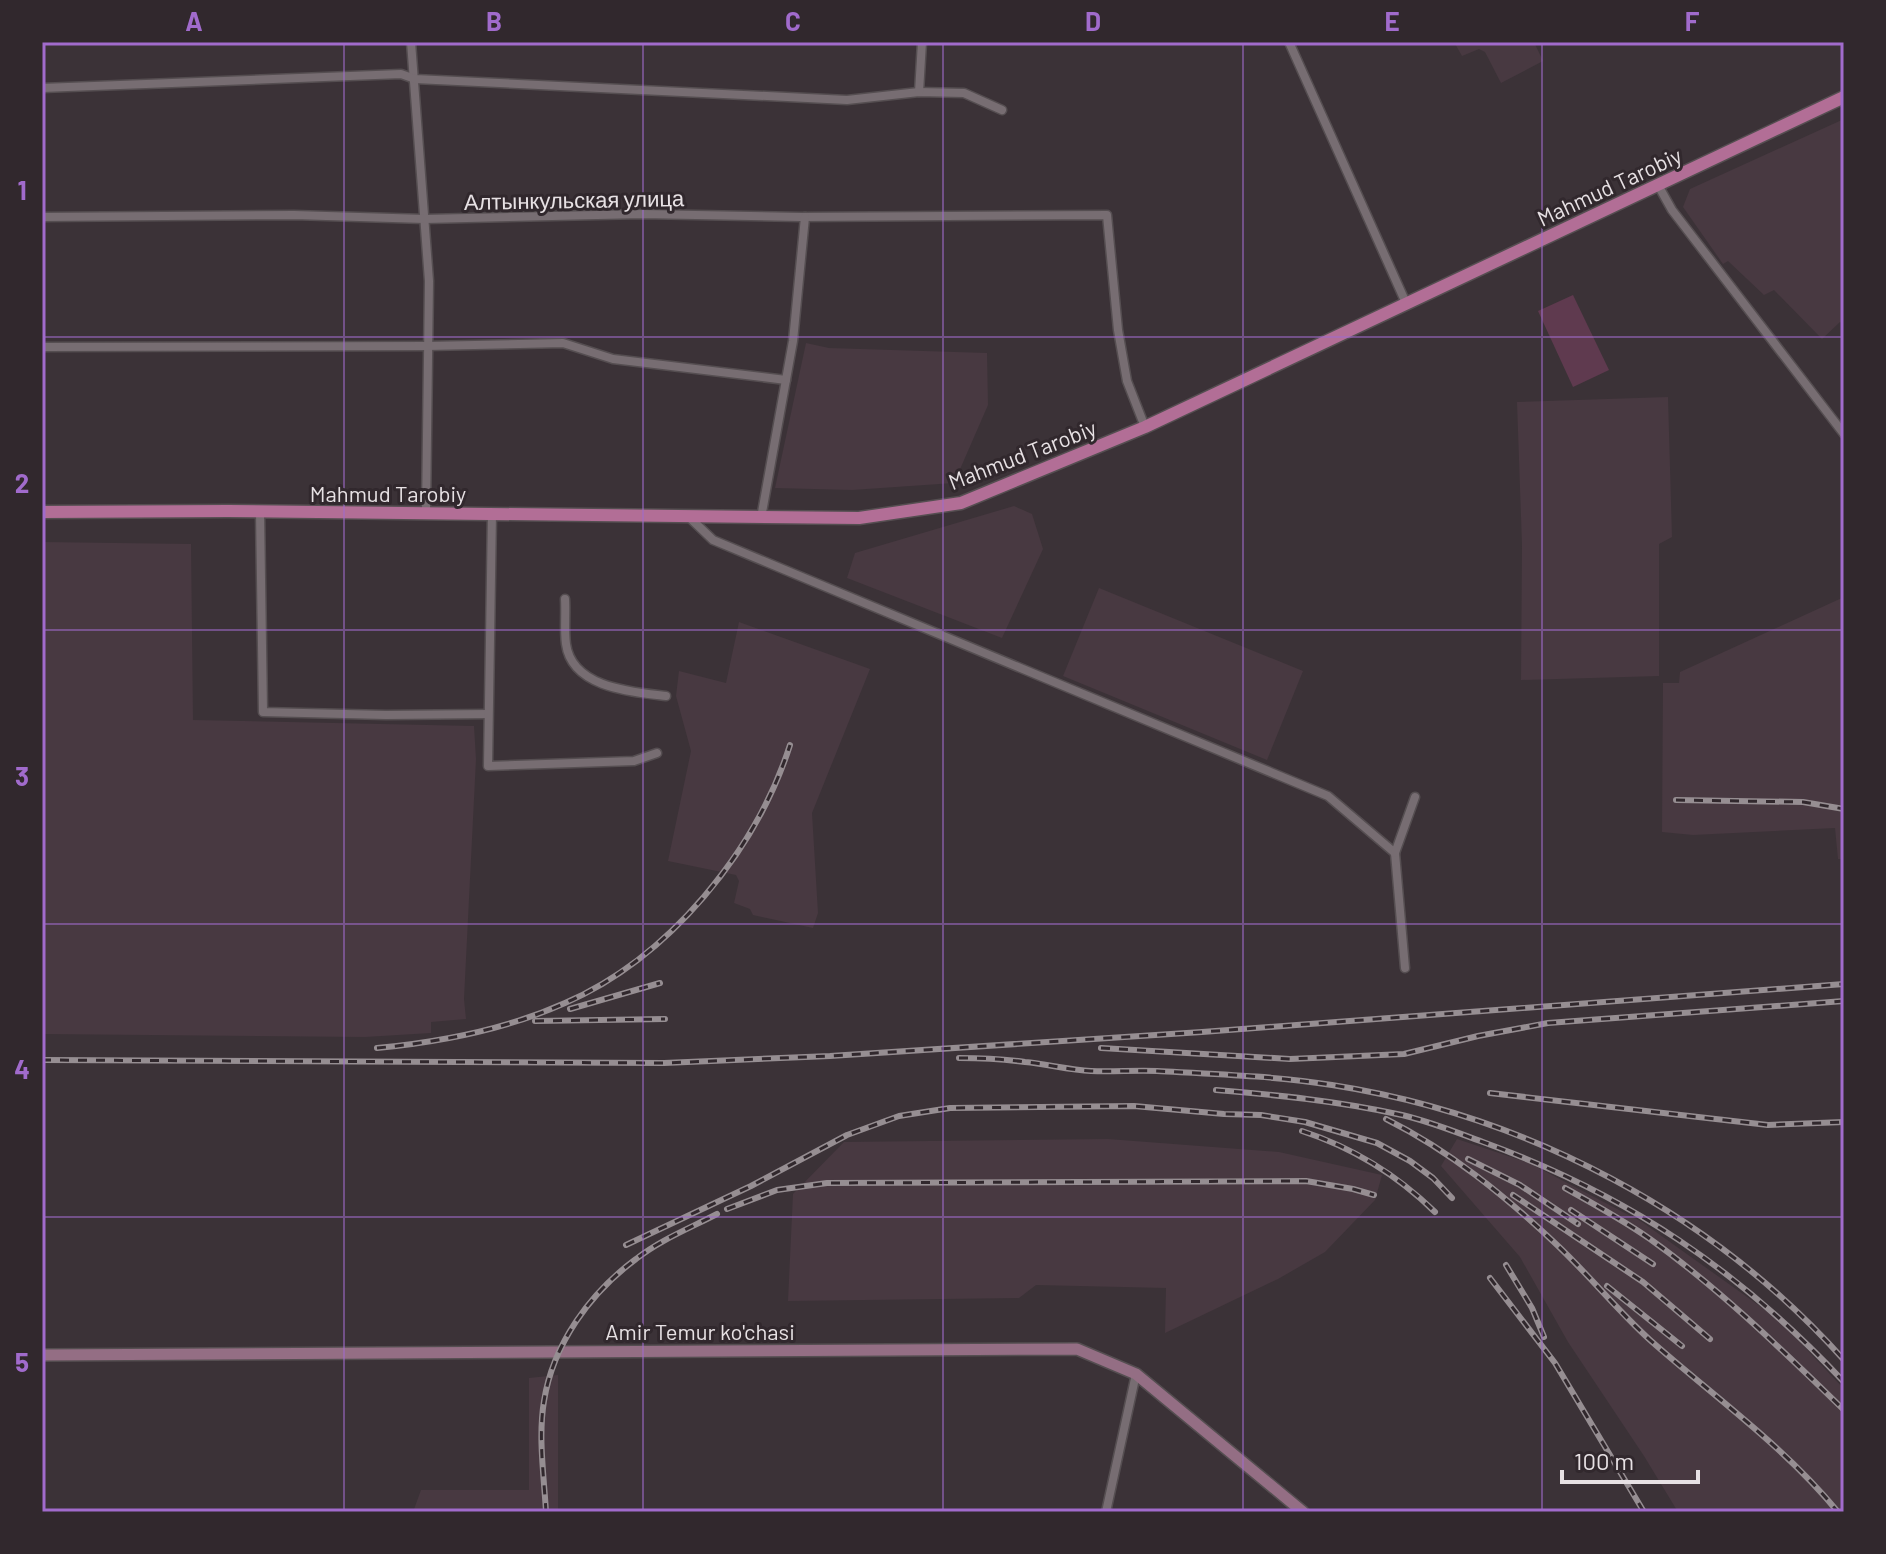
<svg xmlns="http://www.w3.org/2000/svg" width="1886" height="1554" viewBox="0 0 1886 1554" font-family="Barlow,sans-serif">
	<rect width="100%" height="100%" fill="#3b3237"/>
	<g fill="#483941">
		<path d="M1454 42H1534L1543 61 1501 83 1485 52 1479 49 1462 56Z"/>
		<path d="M1844 119V325L1840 322 1822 339 1774 290 1764 295 1728 261 1723 264 1683 207 1690 189Z"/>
		<path d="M806 343 829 348 987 353 988 405 954 483 852 490 775 488Z"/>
		<path d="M1668 397 1672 537 1659 544V676L1521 680 1522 545 1517 402Z"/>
		<path d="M1014 506 1032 514 1043 549 1002 638 847 578 855 553Z"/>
		<path d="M42 542 191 544 193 720 474 726 476 759 464 999 466 1019 431 1022V1033L365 1037 42 1034Z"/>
		<path d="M1099 588 1303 671 1267 760 1063 676Z"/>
		<path d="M1844 597V859H1838L1835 828 1693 835 1662 832 1663 683H1679L1680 672Z"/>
		<path d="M739 622 870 669 812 813 818 913 813 928 753 915 750 909 734 903 739 881 736 875 668 861 691 751 676 696 679 671 726 683Z"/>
		<path d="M1108 1139 1279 1152 1382 1175 1375 1200 1325 1252 1278 1279 1165 1333 1166 1288 1036 1285 1019 1298 788 1301 793 1194 844 1142Z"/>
		<path d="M1457 1139 1529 1163 1642 1222 1778 1319 1844 1389V1512H1678L1644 1456 1568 1342 1520 1257 1441 1166Z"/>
		<path d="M558 1375V1512H413L421 1490H529V1378Z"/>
	</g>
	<path fill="#5f3a4f" d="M1573 295 1609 370 1573 387 1538 311Z"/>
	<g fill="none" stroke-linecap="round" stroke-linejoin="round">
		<defs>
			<g id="street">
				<path d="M411 42 429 281 426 513"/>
				<path d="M1289 42 1406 303"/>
				<path d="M42 88 401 74 415 79 847 100 919 92 964 93 1002 110"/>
				<path d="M919 92 922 42"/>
				<path d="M1658 185 1672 210 1844 434"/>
				<path d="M42 217 294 215 425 219 642 214 801 217 1107 215 1118 330 1127 381 1145 427"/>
				<path d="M42 347 427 346 563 343 613 359 786 380"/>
				<path d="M260 512 263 712 386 715 488 714"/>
				<path d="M492 513 488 766 634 761 657 753"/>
				<path d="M690 518 713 540 1328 796 1395 853 1405 968"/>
				<path d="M761 518 793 341 805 217"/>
				<path d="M565 599C566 614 564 630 566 644 572 688 632 692 666 696"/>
				<path d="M1395 853 1415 797"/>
				<path d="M1106 1512 1136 1374"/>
			</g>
			<path id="secondary" d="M42 1355 1077 1349 1136 1374 1303 1512"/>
			<path id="primary" d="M42 512 228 511 859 518 961 503 1145 427 1844 97"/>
		</defs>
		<use href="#street" stroke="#554e51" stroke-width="11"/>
		<use href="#secondary" stroke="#554e51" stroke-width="14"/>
		<use href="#primary" stroke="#554e51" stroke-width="15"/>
		<use href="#street" stroke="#776d72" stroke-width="8"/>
		<use href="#secondary" stroke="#946e84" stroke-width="11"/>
		<use href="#primary" stroke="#b26e96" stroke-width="12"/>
		<defs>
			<g id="rail">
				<path d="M1676 800 1803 802 1844 809"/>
				<path d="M570 1009 660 983"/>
				<path d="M535 1021 665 1019"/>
				<path d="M377 1048C441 1042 507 1029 565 1003 669 958 756 851 790 745"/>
				<path d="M1101 1048 1290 1059 1404 1054 1478 1036 1548 1023 1844 1001"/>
				<path d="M959 1058C981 1058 1003 1059 1025 1062 1047 1064 1069 1070 1091 1071 1113 1072 1135 1070 1157 1071 1215 1074 1275 1076 1332 1085 1526 1115 1713 1213 1844 1360"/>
				<path d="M42 1060 664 1063 830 1056 1202 1032 1844 984"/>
				<path d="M1216 1090C1277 1095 1337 1101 1397 1114 1427 1120 1455 1132 1483 1142 1628 1195 1739 1270 1844 1382"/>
				<path d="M1490 1093 1768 1125 1844 1122"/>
				<path d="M1386 1119C1450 1151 1504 1195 1556 1244 1589 1275 1617 1310 1650 1340 1713 1396 1784 1446 1838 1512"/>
				<path d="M1302 1131C1354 1148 1396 1174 1435 1212"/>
				<path d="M1468 1159 1520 1185 1578 1224"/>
				<path d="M1565 1188C1594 1204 1623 1220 1650 1239 1720 1289 1782 1350 1844 1410"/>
				<path d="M1513 1195 1643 1282 1710 1339"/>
				<path d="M727 1209 777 1190 827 1183 1306 1181 1353 1189 1374 1195"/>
				<path d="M1571 1210 1653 1264"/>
				<path d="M626 1245 751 1186 847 1135 899 1116 950 1108 1134 1106 1224 1114 1261 1115 1305 1122 1377 1143 1410 1161 1433 1178 1452 1198"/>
				<path d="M1506 1265 1532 1308 1544 1337"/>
				<path d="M1490 1278 1555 1363 1644 1512"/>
				<path d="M1607 1286 1682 1346"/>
				<path d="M546 1512C544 1476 538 1437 544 1401 553 1344 590 1293 636 1259 660 1240 690 1228 717 1214"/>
			</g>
		</defs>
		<use href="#rail" stroke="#968e92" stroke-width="6"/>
		<use href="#rail" stroke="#31282d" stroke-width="3" stroke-dasharray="9" stroke-linecap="butt"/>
	</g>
	<path fill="none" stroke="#a16bcc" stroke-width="2" stroke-opacity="0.55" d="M344 42V1512M643 42V1512M943 42V1512M1243 42V1512M1542 42V1512M42 337H1844M42 630H1844M42 924H1844M42 1217H1844"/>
	<g text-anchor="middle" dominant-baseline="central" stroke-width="6" stroke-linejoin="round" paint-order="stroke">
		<g font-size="22" fill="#e7e1e4" stroke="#31282d">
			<text transform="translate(1609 186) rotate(-25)">Mahmud Tarobiy</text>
			<text transform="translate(574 199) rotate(-1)">Алтынкульская улица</text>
			<text transform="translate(1022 454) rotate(-21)">Mahmud Tarobiy</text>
			<text x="388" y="493">Mahmud Tarobiy</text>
			<text x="700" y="1331">Amir Temur ko'chasi</text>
		</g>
	</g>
	<rect width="1886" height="1554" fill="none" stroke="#31282d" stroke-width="88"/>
	<path d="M1562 1470v12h136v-12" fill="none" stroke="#e7e1e4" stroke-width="4"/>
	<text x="1574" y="1470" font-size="24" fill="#e7e1e4" stroke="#31282d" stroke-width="6" paint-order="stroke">100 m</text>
	<rect x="44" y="44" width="1798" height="1466" fill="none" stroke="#a16bcc" stroke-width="3"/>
	<g font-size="26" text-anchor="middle" font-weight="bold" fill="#a16bcc">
		<text x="194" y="31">A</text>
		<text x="494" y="31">B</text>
		<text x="793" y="31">C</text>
		<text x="1093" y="31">D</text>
		<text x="1392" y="31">E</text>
		<text x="1692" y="31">F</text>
		<text x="22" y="200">1</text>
		<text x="22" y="493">2</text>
		<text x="22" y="786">3</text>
		<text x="22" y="1079">4</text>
		<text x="22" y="1372">5</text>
	</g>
</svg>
